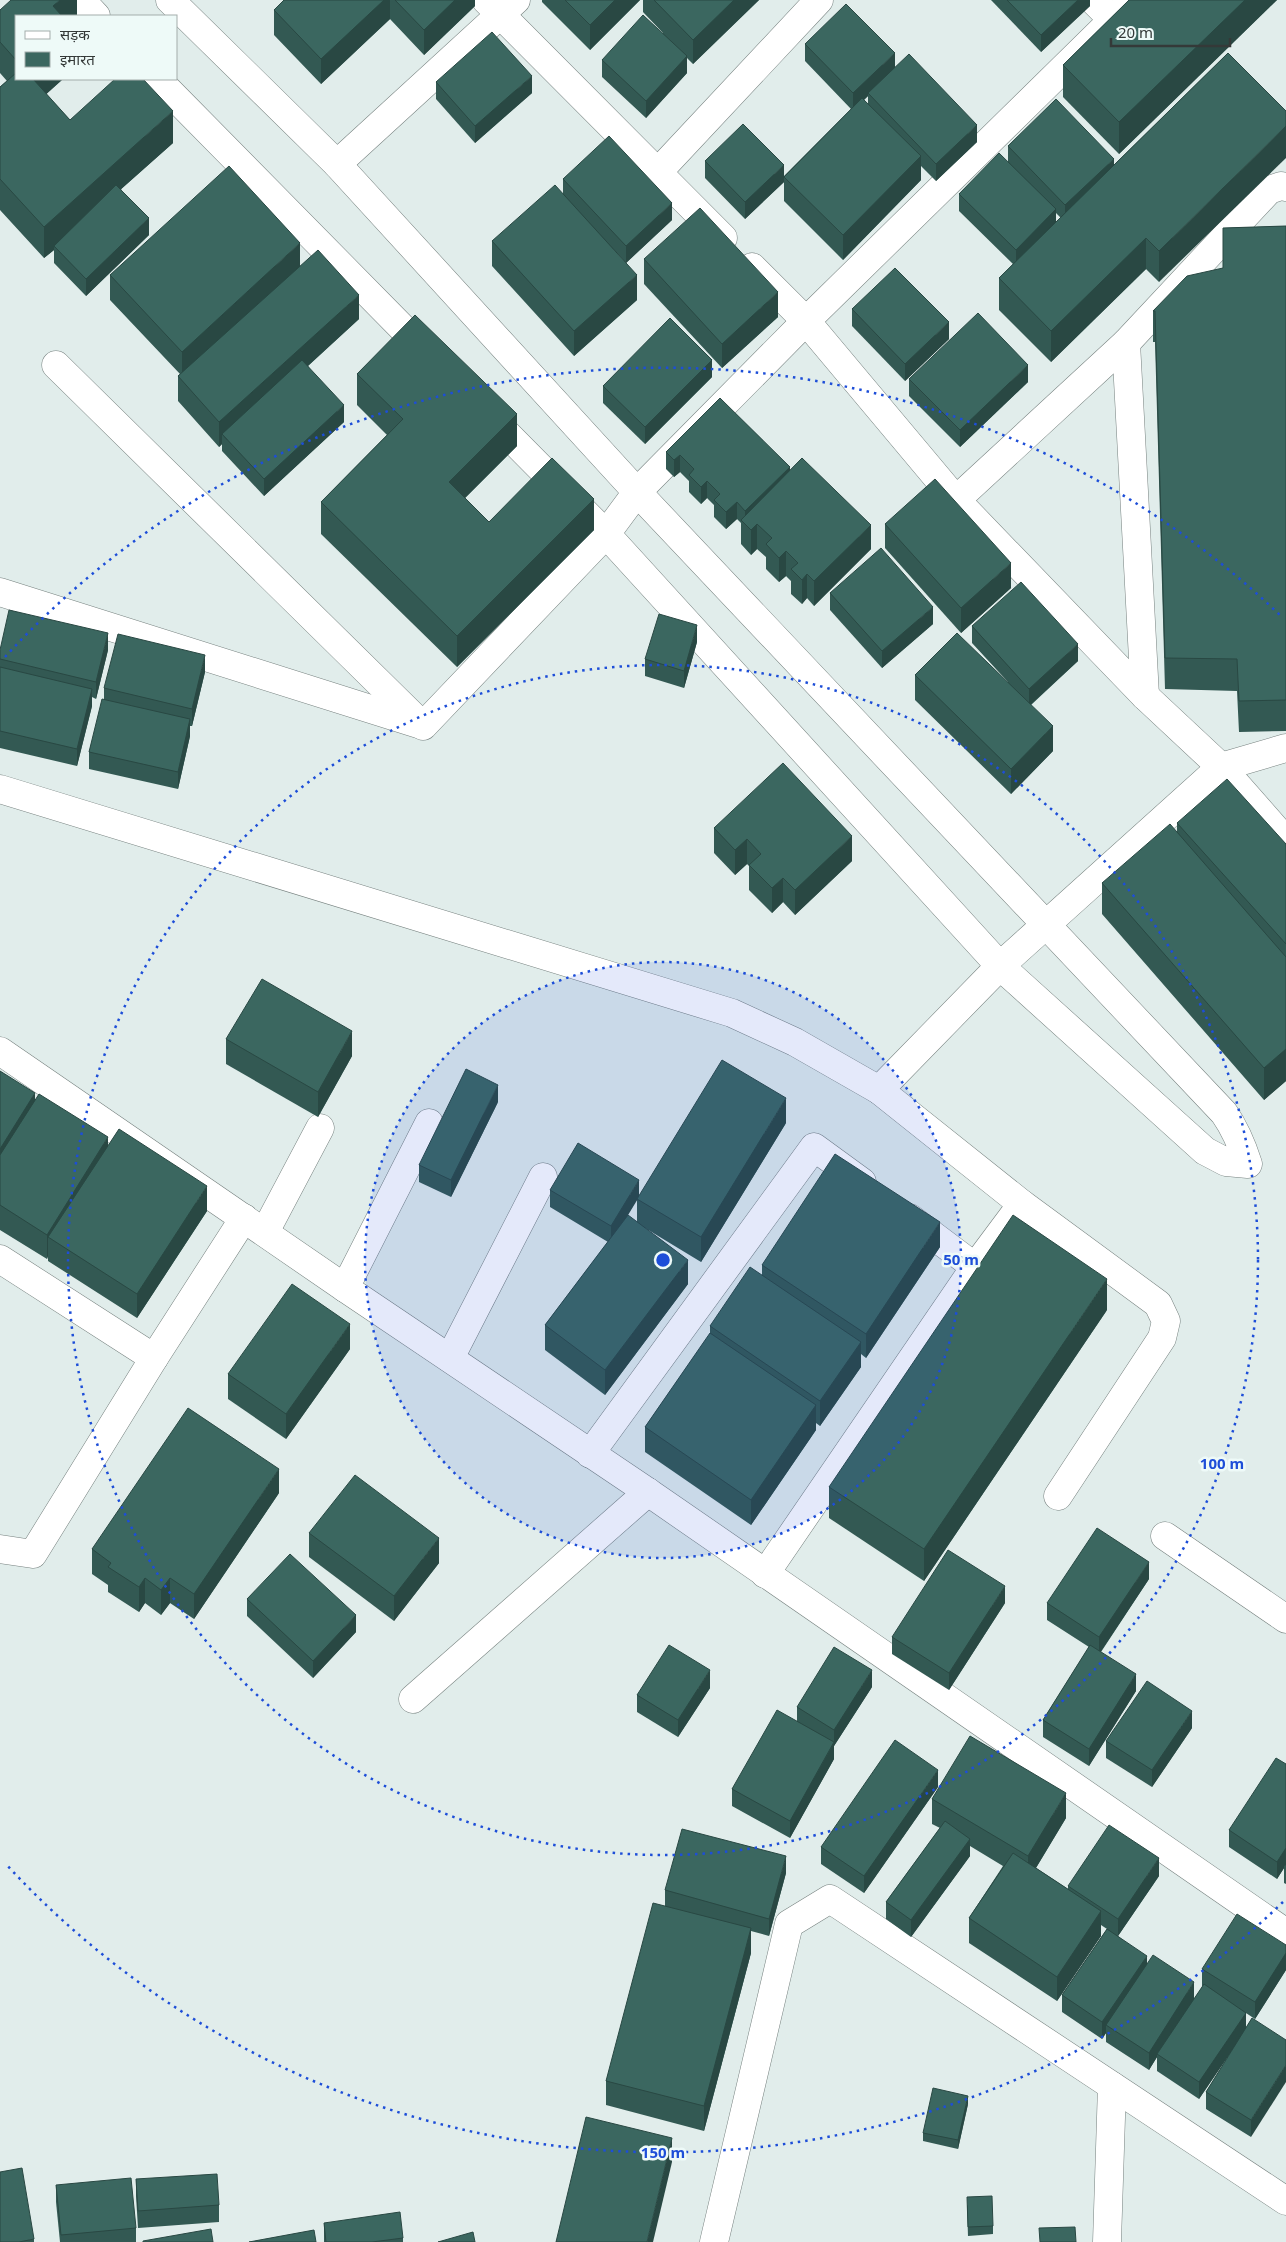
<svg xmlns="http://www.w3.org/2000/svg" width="1286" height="2242" viewBox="0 0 1286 2242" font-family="'Noto Sans','Noto Sans Devanagari',sans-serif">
	<rect width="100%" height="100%" fill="#e1edeb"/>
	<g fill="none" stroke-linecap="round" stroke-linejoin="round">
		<defs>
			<g id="street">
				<path d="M81 0 96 16"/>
				<path d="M170 0 337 164 637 492 1224 1113C1236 1130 1242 1145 1248 1164L1226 1162 1205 1151 1000 966 606 534 491 418"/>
				<path d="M486 0 723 238"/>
				<path d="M1093 0 1114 21"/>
				<path d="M157 79 428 354"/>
				<path d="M337 164 516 0"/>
				<path d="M658 172 819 0"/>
				<path d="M752 267 806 321 956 500 1145 696 1221 767 1286 841"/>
				<path d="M1126 343 1145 696"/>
				<path d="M56 365 423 726 606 534 637 492 806 321 1133 0"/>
				<path d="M956 500 1126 343 1269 190 1281 186 1286 187"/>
				<path d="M0 592 418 724"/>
				<path d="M0 789 732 1013 795 1042 879 1090 1022 1204 1158 1304 1166 1321 1162 1338 1058 1496"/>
				<path d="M0 1051 345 1288 648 1492 1286 1933"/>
				<path d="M879 1090 1000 966 1221 767 1286 748"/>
				<path d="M910 1218 975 1267"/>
				<path d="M265 1232 320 1128"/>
				<path d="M0 1259 154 1358 33 1554 0 1549"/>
				<path d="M345 1288 429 1123"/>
				<path d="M154 1358 244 1218"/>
				<path d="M450 1358 543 1177"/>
				<path d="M590 1454 814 1147 862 1182"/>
				<path d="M1165 1536 1286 1619"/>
				<path d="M765 1574 975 1267 1022 1204"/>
				<path d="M413 1699 648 1492"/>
				<path d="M714 2242 789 1924 830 1899 1286 2201"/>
				<path d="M1107 2242 1112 2086"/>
			</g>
		</defs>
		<use href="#street" stroke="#76817f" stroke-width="29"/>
		<use href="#street" stroke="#fff" stroke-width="28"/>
	</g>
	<g fill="#335953" fill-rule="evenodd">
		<path d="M77 0V16H16V79H63L46 94 70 120 173 143 121 189 149 235 86 296 54 263V250L44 258 0 210V87L7 81 0 73V10Z"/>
		<path d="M284 0H475V6L424 55 390 19 321 84 274 35V10Z"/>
		<path d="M542 0H640L590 50 542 2Z"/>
		<path d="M643 0H759L693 64 687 58V73L646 118 602 77V60L663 33 643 12Z"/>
		<path d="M991 0H1090V6L1041 52Z"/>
		<path d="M1129 0H1277L1119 154 1063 97V65Z"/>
		<path d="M805 44 895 68 977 142 936 181 921 166V180L843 260 784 201V182L745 219 705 178V161L784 176 851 109 805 61ZM868 96V104L864 100Z"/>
		<path d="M1228 53 1159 282 1146 269 1051 362 999 310V278L1013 264 959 211V194L1008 162V146L1114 165ZM1056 213 1061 218 1056 222Z"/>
		<path d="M436 82 532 93 475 143 436 99Z"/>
		<path d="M563 179 672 220 626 263 613 249 637 300 574 356 492 266V241L563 194Z"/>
		<path d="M1286 226V731L1239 732 1237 691 1165 689 1155 342H1153V311L1223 268V228Z"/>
		<path d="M644 259 778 317 722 368 644 284Z"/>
		<path d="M300 266 359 319 308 366 344 422 264 496 222 451V444L219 447 178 401V376L180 374 110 300V275Z"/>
		<path d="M852 309 949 339 905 381 852 326Z"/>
		<path d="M357 374 517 446 465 498 489 522 594 530 457 667 321 534V502L387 435 357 405Z"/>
		<path d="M712 377 645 444 603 403V386Z"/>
		<path d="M909 379 1028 382 960 447 909 396Z"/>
		<path d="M666 452 790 471 871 549 814 606 807 598 802 604 791 594V581L786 576 779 582 766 569V557L757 549 751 555 741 544V523L737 519 726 529 714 517V505L707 498 701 504 689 492V481L680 472 674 477 666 469Z"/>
		<path d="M885 524 1011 588 961 633 885 548Z"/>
		<path d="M830 593 933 624 882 668 830 610Z"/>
		<path d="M972 626 1078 661 1031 705 1053 751 1011 794 915 700V675L1008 682 972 643Z"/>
		<path d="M697 642 684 688 645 676V659Z"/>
		<path d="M0 650H108L96 699 92 697V706L77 766 0 748Z"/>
		<path d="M205 672 192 726H190V736L178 789 89 769V752L104 699V688Z"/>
		<path d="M1177 823 1286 844V1081L1264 1100 1102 914V883L1177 833Z"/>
		<path d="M714 828 852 861 795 915 783 902 772 913 749 890V866L747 864 735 875 714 853Z"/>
		<path d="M226 1039 352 1056 318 1117 226 1064Z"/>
		<path d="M0 1071 35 1099 207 1211 137 1318 48 1261V1256L47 1259 0 1230Z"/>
		<path d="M498 1102 451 1197 419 1182V1165Z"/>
		<path d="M786 1123 701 1262 645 1228 688 1284 605 1395 545 1350V1325L608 1242 550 1207V1190L639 1196ZM637 1199V1222L627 1216Z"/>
		<path d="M940 1247 866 1358 861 1354V1367L820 1426 816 1423V1430L751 1525 645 1452V1427L710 1334V1326L762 1275V1265Z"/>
		<path d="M1107 1310 924 1581 829 1518V1487Z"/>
		<path d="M350 1349 286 1439 228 1399V1374Z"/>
		<path d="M279 1493 194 1619 170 1603 161 1615 145 1603 139 1612 108 1592V1585L92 1574V1549Z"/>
		<path d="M309 1533 439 1563 394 1621 309 1557Z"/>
		<path d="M1149 1579 1101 1652 1136 1691 1089 1766 1043 1737V1720L1089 1647 1047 1620V1603Z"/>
		<path d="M247 1599 356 1632 313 1678 247 1616Z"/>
		<path d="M1005 1603 949 1690 892 1654V1637Z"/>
		<path d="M872 1687 834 1746V1759L790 1838 732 1806V1789L797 1721V1707Z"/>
		<path d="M710 1688 678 1737 637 1712V1695Z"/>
		<path d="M1192 1728 1152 1787 1106 1758V1741Z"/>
		<path d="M1286 1764V1884L1284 1883V1868L1277 1879 1229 1847V1830Z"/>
		<path d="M938 1787 864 1893 821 1864V1847Z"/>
		<path d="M932 1799 1066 1818 1036 1868 1068 1889V1886L1159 1876 1118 1936 1147 1963 1194 1999 1203 1986H1202V1969L1286 1945V1970L1255 2019 1246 2013V2028L1252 2018 1251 2137 1206 2109V2092L1237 2043 1199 2099 1157 2071V2057L1149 2070 1106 2042V2033L1102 2039 1062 2012V1995L1107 1929 1101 1925V1936L1057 2001 969 1943V1918L1003 1866 970 1846V1856L911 1937 886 1919V1902L940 1828 932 1824Z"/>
		<path d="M786 1873 769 1936 751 1931V1953L704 2131 606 2105V2081L665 1906V1890Z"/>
		<path d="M968 2104 958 2149 923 2141V2133Z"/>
		<path d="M136 2179 219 2205V2222L138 2228 136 2196Z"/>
		<path d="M56 2185 136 2228V2242H60L56 2202Z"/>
		<path d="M967 2205 993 2226V2234L968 2236Z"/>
		<path d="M324 2223 403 2238V2242H324Z"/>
		<path d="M34 2239V2242H0Z"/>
	</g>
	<g fill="#294843">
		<path d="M60 0H77V16H53V6Z"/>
		<path d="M384 0H390V19L321 84V59Z"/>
		<path d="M455 0H475V6L424 55V30Z"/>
		<path d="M615 0H640L590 50V25Z"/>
		<path d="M734 0H759L693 64V40Z"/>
		<path d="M1078 0H1090V6L1041 52V35Z"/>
		<path d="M1245 0H1277L1119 154V122Z"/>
		<path d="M895 53V70L868 93V96L853 110V93Z"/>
		<path d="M687 56V73L646 118V101Z"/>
		<path d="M532 76V93L475 143V126Z"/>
		<path d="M31 79H63L31 108Z"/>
		<path d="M173 111V143L55 248 54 246V250L44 258V227Z"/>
		<path d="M977 125V142L936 181V164Z"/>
		<path d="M1286 126V158L1159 282V251Z"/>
		<path d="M921 156V180L843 260V235Z"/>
		<path d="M1114 159V176L1065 222V205Z"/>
		<path d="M784 165V182L745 219V202Z"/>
		<path d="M672 203V220L626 263V246Z"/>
		<path d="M1056 209V226L1016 267V250Z"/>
		<path d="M149 218V235L86 296V279Z"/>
		<path d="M1146 238V269L1051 362V331Z"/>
		<path d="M300 243V268L182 377V352Z"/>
		<path d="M637 275V300L574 356V331Z"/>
		<path d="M778 292V317L722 368V344Z"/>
		<path d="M359 295V319L227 440 222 434V444L219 447V422Z"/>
		<path d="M949 322V339L905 381V364Z"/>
		<path d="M712 360V377L645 444V427Z"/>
		<path d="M1028 365V382L960 447V430Z"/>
		<path d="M344 405V422L264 496V479Z"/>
		<path d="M517 414V446L449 514V482Z"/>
		<path d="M680 455V472L674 477V460Z"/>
		<path d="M790 467V484L745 524V511Z"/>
		<path d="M707 481V498L701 504V487Z"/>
		<path d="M594 499V530L457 667V636Z"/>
		<path d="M737 502V519L726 529V512Z"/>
		<path d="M757 524V549L751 555V530Z"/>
		<path d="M871 525V549L814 606V581Z"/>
		<path d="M786 551V576L779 582V558Z"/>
		<path d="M1011 563V588L961 633V608Z"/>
		<path d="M807 574V598L802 604V580Z"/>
		<path d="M933 607V624L882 668V651Z"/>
		<path d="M697 625V642L684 688V671Z"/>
		<path d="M108 633V650L96 699V682Z"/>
		<path d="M1078 644V661L1029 706V689Z"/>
		<path d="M205 655V672L192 726V709Z"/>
		<path d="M92 689V706L77 766V749Z"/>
		<path d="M190 719V736L178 789V772Z"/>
		<path d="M1053 726V751L1011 794V769Z"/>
		<path d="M852 836V861L795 915V890Z"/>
		<path d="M747 839V864L735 875V850Z"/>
		<path d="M783 878V902L772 913V888Z"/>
		<path d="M352 1031V1056L318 1117V1092Z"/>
		<path d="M1286 1049V1081L1264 1100V1068Z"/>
		<path d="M498 1085V1102L451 1197V1180Z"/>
		<path d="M35 1093V1110L0 1166V1149Z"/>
		<path d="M786 1098V1123L701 1262V1237Z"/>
		<path d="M108 1137V1162L48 1237V1256L47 1259V1235Z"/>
		<path d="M639 1180V1197L611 1243V1226Z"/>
		<path d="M207 1186V1211L137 1318V1294Z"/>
		<path d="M940 1222V1247L866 1358V1334Z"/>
		<path d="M688 1260V1284L605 1395V1370Z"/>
		<path d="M1107 1279V1310L924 1581V1549Z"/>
		<path d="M350 1324V1349L286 1439V1414Z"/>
		<path d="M861 1342V1367L820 1426V1401Z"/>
		<path d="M816 1405V1430L751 1525V1500Z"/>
		<path d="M279 1469V1493L194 1619V1594Z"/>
		<path d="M439 1538V1563L394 1621V1596Z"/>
		<path d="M1149 1562V1579L1099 1654V1637Z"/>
		<path d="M145 1578V1603L139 1612V1587Z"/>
		<path d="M170 1578V1603L161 1615V1590Z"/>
		<path d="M1005 1586V1603L949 1690V1673Z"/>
		<path d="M356 1615V1632L313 1678V1661Z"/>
		<path d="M710 1670V1688L678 1737V1720Z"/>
		<path d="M872 1670V1687L834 1746V1759L790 1838V1821L834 1743V1730Z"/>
		<path d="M1136 1674V1691L1089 1766V1749Z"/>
		<path d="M1192 1711V1728L1152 1787V1770Z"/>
		<path d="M938 1770V1787L864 1893V1876Z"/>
		<path d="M1066 1793V1818L1028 1881V1856Z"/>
		<path d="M970 1839V1856L911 1937V1920Z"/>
		<path d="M1286 1848V1865L1284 1866V1868L1277 1879V1862Z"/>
		<path d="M786 1856V1873L769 1936V1919Z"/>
		<path d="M1159 1858V1876L1118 1936V1919Z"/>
		<path d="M1101 1911V1936L1057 2001V1977Z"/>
		<path d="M751 1928V1953L704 2131V2106Z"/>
		<path d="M1286 1953V1970L1255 2019V2002Z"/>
		<path d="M1147 1956V1973L1106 2025V2033L1102 2039V2022Z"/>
		<path d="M1194 1982V2000L1157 2054V2057L1149 2070V2053Z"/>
		<path d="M1246 2013V2030L1199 2099V2082Z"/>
		<path d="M1286 2065V2082L1251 2137V2120Z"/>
		<path d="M968 2096V2104L958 2149V2140Z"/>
		<path d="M672 2138V2162L653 2242H647Z"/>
	</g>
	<g fill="#3b6760" stroke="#294843">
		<path d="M11 0H60L53 6 62 16H16V60L0 42V10Z"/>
		<path d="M284 0H384L321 59 274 10Z"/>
		<path d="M395 0H455L424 30Z"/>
		<path d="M565 0H615L590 25Z"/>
		<path d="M654 0H734L693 40Z"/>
		<path d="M1007 0H1078L1041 35Z"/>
		<path d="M1129 0H1245L1119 122 1063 65Z"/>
		<path d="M846 4 895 53 853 93 805 44Z"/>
		<path d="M643 15 687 56 646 101 602 60Z"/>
		<path d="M492 32 532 76 475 126 436 82Z"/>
		<path d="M1228 53 1286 111V126L1159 251 1146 238 1051 331 999 278Z"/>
		<path d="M909 54 977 125 936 164 868 93Z"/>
		<path d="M16 73V79H33L70 120 115 79H143L173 111 44 227 0 179V87Z"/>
		<path d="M862 98 921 156 843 235 784 177Z"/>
		<path d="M1056 99 1114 159 1065 205 1008 146Z"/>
		<path d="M743 124 784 165 745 202 705 161Z"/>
		<path d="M609 136 672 203 626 246 563 179Z"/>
		<path d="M999 153 1056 209 1016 250 959 194Z"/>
		<path d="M229 166 300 243 182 352 110 275Z"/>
		<path d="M116 185 149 218 86 279 54 246Z"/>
		<path d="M555 185 637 275 574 331 492 241Z"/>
		<path d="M700 208 778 292 722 344 644 259Z"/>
		<path d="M1286 226V700L1239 701 1237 659 1165 658 1155 311H1153L1187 276 1223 268V228Z"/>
		<path d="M318 250 359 295 219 422 178 376Z"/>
		<path d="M895 268 949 322 905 364 852 309Z"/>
		<path d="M978 313 1028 365 960 430 909 379Z"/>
		<path d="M415 315 517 414 449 482 489 522 552 458 594 499 457 636 321 502 403 419 357 374Z"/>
		<path d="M670 318 712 360 645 427 603 386Z"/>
		<path d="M302 360 344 405 264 479 222 434Z"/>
		<path d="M720 398 790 467 745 511 737 502 726 512 714 500 720 494 707 481 701 487 689 475 694 469 680 455 674 460 666 452Z"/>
		<path d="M802 458 871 525 814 581 807 574 802 580 791 569 798 563 786 551 779 558 766 544 772 538 757 524 751 530 741 520Z"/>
		<path d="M935 479 1011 563 961 608 885 524Z"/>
		<path d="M881 548 933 607 882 651 830 593Z"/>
		<path d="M1021 582 1078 644 1029 689 972 626Z"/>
		<path d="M9 610 108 633 96 682 0 659V650Z"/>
		<path d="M659 614 697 625 684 671 645 659Z"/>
		<path d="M957 633 1053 726 1011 769 915 675Z"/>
		<path d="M118 634 205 655 192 709 104 688Z"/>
		<path d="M0 667 92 689 77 749 0 731Z"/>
		<path d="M102 699 190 719 178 772 89 752Z"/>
		<path d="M783 763 852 836 795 890 783 878 772 888 749 865 761 854 747 839 735 850 714 828Z"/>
		<path d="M1227 779 1286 844V944L1177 823Z"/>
		<path d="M1170 824 1286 957V1049L1264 1068 1102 883Z"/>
		<path d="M262 979 352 1031 318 1092 226 1039Z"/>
		<path d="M722 1060 786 1098 701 1237 637 1199Z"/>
		<path d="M466 1069 498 1085 451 1180 419 1165Z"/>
		<path d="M0 1071 35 1093 0 1149Z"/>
		<path d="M39 1094 108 1137 47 1235 0 1205V1155Z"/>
		<path d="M119 1129 207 1186 137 1294 48 1237Z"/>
		<path d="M578 1143 639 1180 611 1226 550 1190Z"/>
		<path d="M835 1154 940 1222 866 1334 762 1265Z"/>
		<path d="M628 1215 688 1260 605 1370 545 1325Z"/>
		<path d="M1013 1215 1107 1279 924 1549 829 1487Z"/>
		<path d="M750 1267 861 1342 820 1401 710 1326Z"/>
		<path d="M292 1284 350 1324 286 1414 228 1374Z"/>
		<path d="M710 1333 816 1405 751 1500 645 1427Z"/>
		<path d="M188 1408 279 1469 194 1594 170 1578 161 1590 145 1578 139 1587 108 1567 111 1563 92 1549Z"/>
		<path d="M355 1475 439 1538 394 1596 309 1533Z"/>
		<path d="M1097 1528 1149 1562 1099 1637 1047 1603Z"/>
		<path d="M948 1550 1005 1586 949 1673 892 1637Z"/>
		<path d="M290 1554 356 1615 313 1661 247 1599Z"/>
		<path d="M669 1645 710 1670 678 1720 637 1695Z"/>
		<path d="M1090 1645 1136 1674 1089 1749 1043 1720Z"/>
		<path d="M834 1647 872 1670 834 1730 797 1707Z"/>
		<path d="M1147 1681 1192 1711 1152 1770 1106 1741Z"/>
		<path d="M777 1710 834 1742 790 1821 732 1789Z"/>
		<path d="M970 1736 1066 1793 1028 1856 932 1799Z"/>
		<path d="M895 1740 938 1770 864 1876 821 1847Z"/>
		<path d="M1276 1758 1286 1764V1848L1277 1862 1229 1830Z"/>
		<path d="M945 1821 970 1839 911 1920 886 1902Z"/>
		<path d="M1109 1825 1159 1858 1118 1919 1068 1886Z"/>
		<path d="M682 1829 786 1856 769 1919 665 1890Z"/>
		<path d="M1013 1853 1101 1911 1057 1977 969 1918Z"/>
		<path d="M653 1903 751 1928 704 2106 606 2081Z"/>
		<path d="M1237 1914 1286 1945V1953L1255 2002 1202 1969Z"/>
		<path d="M1107 1929 1147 1956 1102 2022 1062 1995Z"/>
		<path d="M1153 1955 1194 1982 1149 2053 1106 2025Z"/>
		<path d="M1204 1984 1246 2013 1199 2082 1157 2054Z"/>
		<path d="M1252 2018 1286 2040V2065L1251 2120 1206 2092Z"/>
		<path d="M933 2088 968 2096 958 2140 923 2133Z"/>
		<path d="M586 2117 672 2138 647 2242H556Z"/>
		<path d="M22 2168 34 2239 19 2242H0V2172Z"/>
		<path d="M217 2174 219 2205 138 2211 136 2179Z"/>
		<path d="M131 2178 136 2228 61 2235 56 2185Z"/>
		<path d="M992 2196 993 2226 968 2227 967 2197Z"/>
		<path d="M400 2212 403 2238 372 2242H326L324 2223Z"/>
		<path d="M1075 2227 1076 2242H1040L1039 2228Z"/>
		<path d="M211 2229 213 2242H143V2241Z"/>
		<path d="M314 2230 316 2242H249Z"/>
		<path d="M473 2232 475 2242H438Z"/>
	</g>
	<circle cx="663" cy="1260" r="298" fill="#1d4ed8" fill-opacity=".12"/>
	<g fill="none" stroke="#1d4ed8" stroke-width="2.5" stroke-dasharray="2.5 5">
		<circle cx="663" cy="1260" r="298"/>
		<circle cx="663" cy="1260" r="595"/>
		<path d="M1283 1902A893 893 0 0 1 5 1863M5 657A893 893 0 0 1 1283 618"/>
	</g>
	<circle cx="663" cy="1260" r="8" fill="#1d4ed8" stroke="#eefaf8" stroke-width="2.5"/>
	<g font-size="15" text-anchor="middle" font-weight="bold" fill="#1d4ed8" stroke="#eefaf8" stroke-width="5" stroke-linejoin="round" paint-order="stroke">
		<text x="961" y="1265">50 m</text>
		<text x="1222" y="1469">100 m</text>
		<text x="663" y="2158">150 m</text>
	</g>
	<rect x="15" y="15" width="162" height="65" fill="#eefaf8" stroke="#a4adab"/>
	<rect x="25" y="31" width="25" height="8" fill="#ffffff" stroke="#a4adab"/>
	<text x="60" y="40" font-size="15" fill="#343938">सड़क</text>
	<rect x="25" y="52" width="25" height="15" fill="#3b6760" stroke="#a4adab"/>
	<text x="60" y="65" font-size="15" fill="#343938">इमारत</text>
	<path d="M1111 38v8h119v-8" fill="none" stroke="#343938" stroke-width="2.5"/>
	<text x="1118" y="38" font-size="15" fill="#343938" stroke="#eefaf8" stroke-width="4" paint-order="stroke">20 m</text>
</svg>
